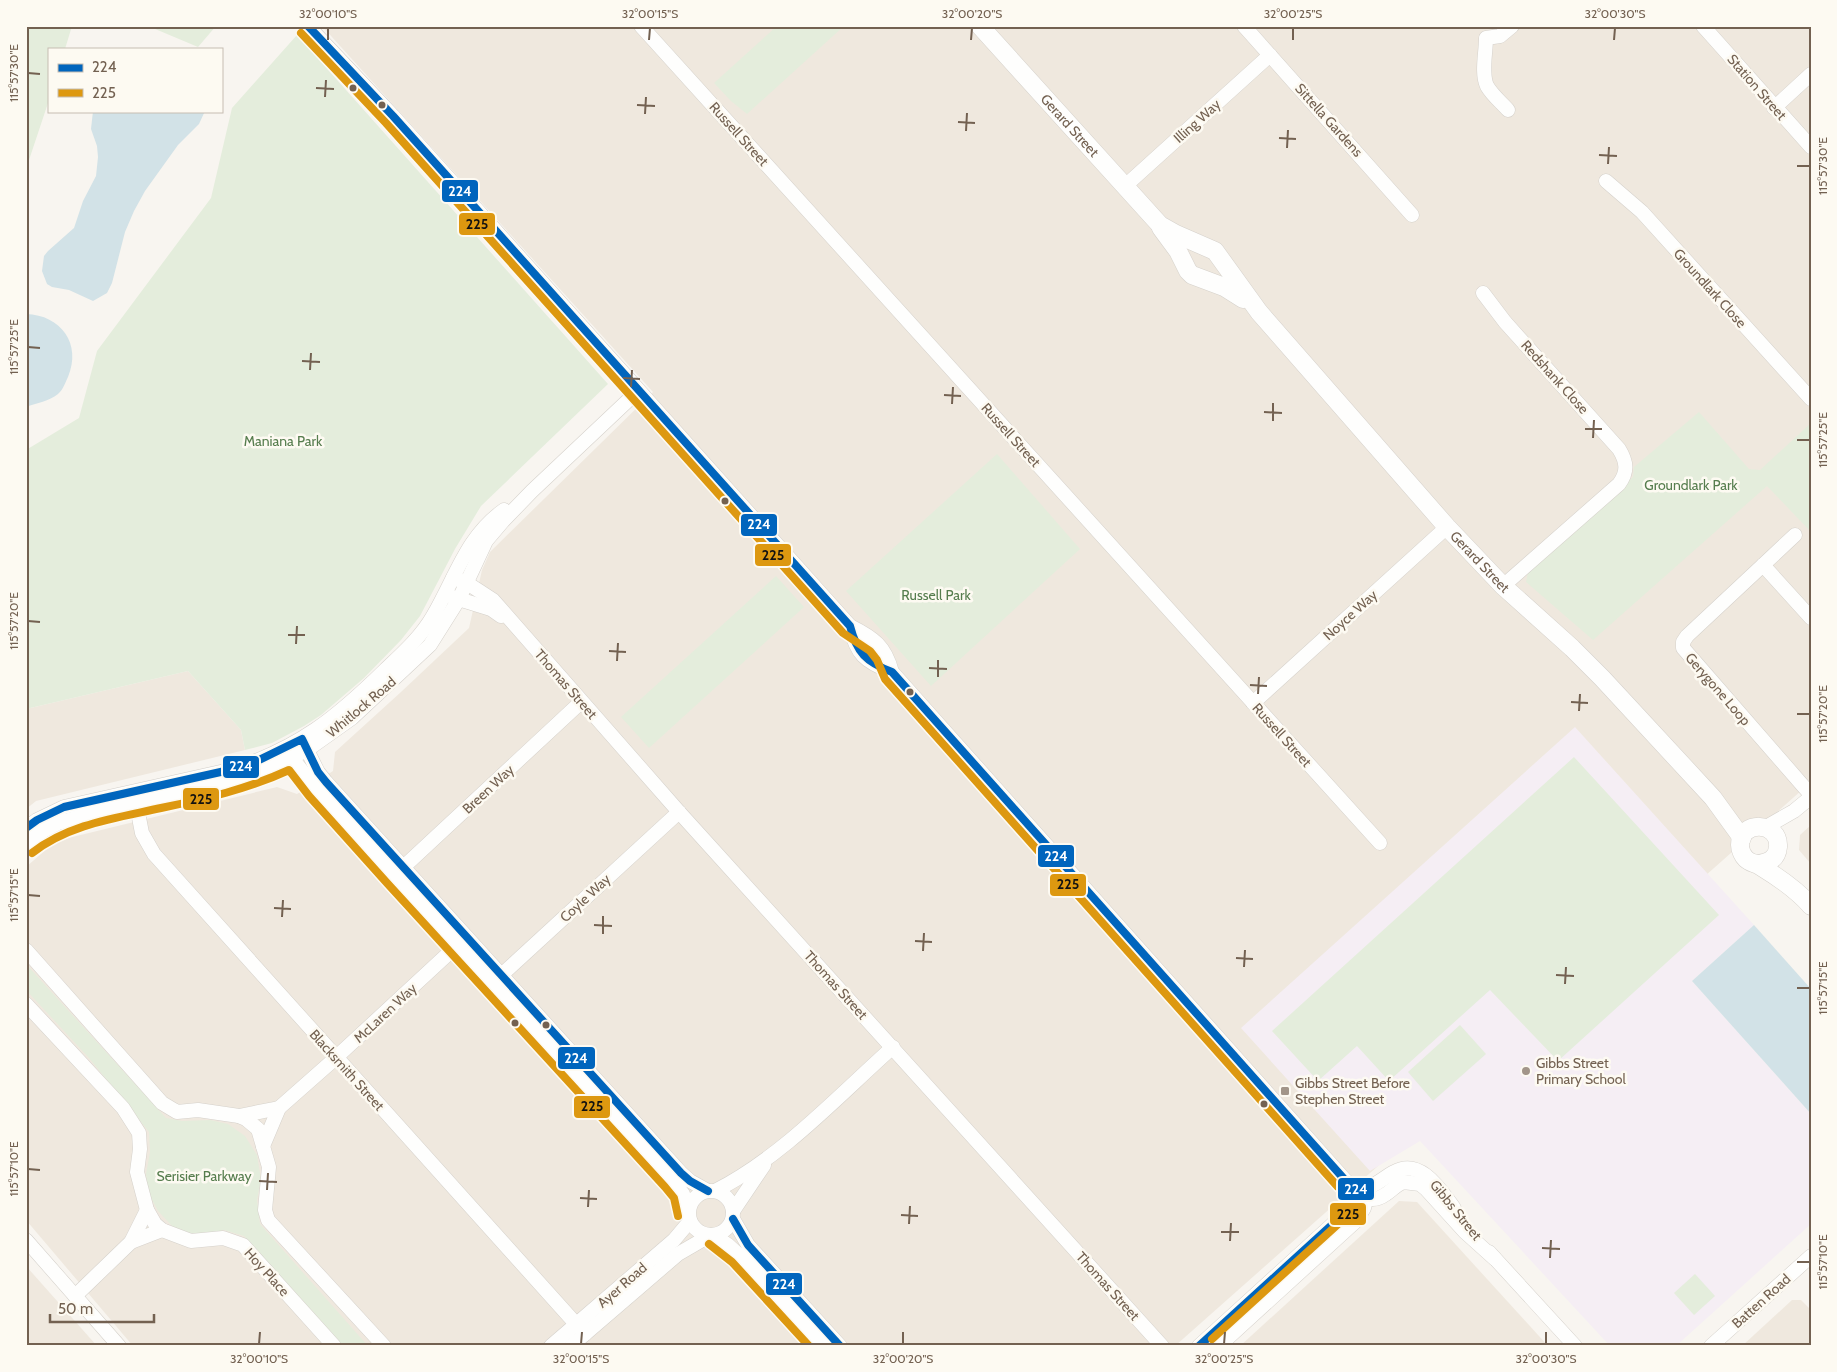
<svg xmlns="http://www.w3.org/2000/svg" width="1837" height="1372" font-family="Cabin,sans-serif">
	<style>
		.residential { fill: #efe8de }
		.education { fill: #f5eef4 }
		.green { fill: #e4eddc }
		.water { fill: #d2e2e7 }
		.lines { fill: none; stroke-linecap: round; stroke-linejoin: round }
		.minor-casing { stroke: #d5d1cb; stroke-width: 15 }
		.tertiary-casing { stroke: #d5d1cb; stroke-width: 19 }
		.minor { stroke: #fefefd; stroke-width: 14 }
		.tertiary { stroke: #fefefd; stroke-width: 18 }
		.bus-1-casing { stroke: #fdfaf2; stroke-width: 11 }
		.bus-2-casing { stroke: #fdfaf2; stroke-width: 11 }
		.bus-1 { stroke: #0065bd; stroke-width: 8 }
		.bus-2 { stroke: #dd9810; stroke-width: 8 }
		.ticks { fill: none; stroke: #736151; stroke-width: 2 }
		.bus-dot { fill: #736151; stroke: #fdfaf2; stroke-width: 2 }
		.poi-dot { fill: #a29589; stroke: #fdfaf2; stroke-width: 2 }
		.labels { text-anchor: middle; dominant-baseline: central; stroke-width: 5; stroke-linejoin: round; paint-order: stroke }
		.street-label { font-size: 14px; fill: #736151; stroke: #fdfaf2 }
		.park-label { font-size: 14px; fill: #567d4e; stroke: #fdfaf2 }
		.poi-label { font-size: 14px; fill: #736151; stroke: #fdfaf2; text-anchor: start }
		.line-badge { stroke: #fdfaf2; stroke-width: 2 }
		.badge-label { font-size: 14px; text-anchor: middle; font-weight: bold; fill: #fff }
		.pale-badge-label { font-size: 14px; text-anchor: middle; font-weight: bold; fill: #111 }
		.neatline { fill: none; stroke: #736151; stroke-width: 2 }
		.ticks-label { font-size: 12px; text-anchor: middle; fill: #736151 }
	</style>
	<rect width="100%" height="100%" fill="#f8f5f0"/>
	<g class="residential">
		<path d="M 322,26 L 1811,26 L 1811,782 L 1175,1346 L 133,1346 L 26,1220 L 26,867 L 56,841 L 277,787 L 297,794 L 333,771 L 335,752 L 401,692 L 469,628 L 482,570 L 490,552 L 653,392 Z"/>
		<path d="M 188,671 L 241,730 L 245,750 L 36,801 L 26,809 L 26,709 Z"/>
		<path d="M 1811,825 L 1811,864 L 1799,850 L 1800,835 Z"/>
		<path d="M 1399,1201 L 1417,1202 L 1548,1346 L 1240,1346 Z"/>
		<path d="M 26,1266 L 97,1346 L 26,1346 Z"/>
		<path d="M 1792,1300 L 1801,1300 L 1811,1310 L 1811,1346 L 1742,1346 Z"/>
	</g>
	<path class="education" d="M 1575,727 L 1754,925 L 1692,981 L 1811,1114 L 1811,1224 L 1676,1346 L 1610,1346 L 1420,1141 L 1370,1171 L 1241,1028 Z"/>
	<g class="green">
		<path d="M 26,26 L 72,26 L 65,49 L 49,49 L 49,100 L 26,169 Z"/>
		<path d="M 148,26 L 216,26 L 198,47 Z"/>
		<path d="M 777,26 L 844,26 L 747,114 L 731,101 L 714,83 Z"/>
		<path d="M 297,35 L 608,384 L 481,506 L 455,549 L 420,616 L 401,640 L 364,678 L 321,715 L 304,726 L 272,743 L 245,750 L 241,730 L 188,671 L 26,709 L 26,466 L 28,468 L 26,465 L 26,450 L 79,418 L 97,351 L 211,198 L 232,108 Z"/>
		<path d="M 1699,412 L 1749,469 L 1760,470 L 1811,423 L 1811,532 L 1767,486 L 1593,640 L 1526,582 L 1528,572 L 1633,477 L 1634,467 Z"/>
		<path d="M 997,454 L 1080,549 L 931,686 L 846,591 Z"/>
		<path d="M 776,576 L 804,607 L 649,748 L 621,717 Z"/>
		<path d="M 1574,757 L 1719,915 L 1558,1061 L 1490,990 L 1389,1081 L 1357,1046 L 1318,1081 L 1272,1031 Z"/>
		<path d="M 26,964 L 166,1118 L 182,1121 L 210,1120 L 228,1124 L 245,1136 L 257,1155 L 261,1179 L 257,1200 L 260,1224 L 368,1346 L 343,1346 L 244,1236 L 224,1230 L 204,1235 L 190,1233 L 173,1227 L 158,1211 L 148,1192 L 146,1174 L 150,1152 L 149,1132 L 89,1058 L 26,990 Z"/>
		<path d="M 1460,1025 L 1486,1054 L 1433,1101 L 1408,1072 Z"/>
		<path d="M 1695,1274 L 1715,1296 L 1694,1315 L 1674,1293 Z"/>
	</g>
	<g class="water">
		<path d="M 93,111 L 205,111 L 199,124 L 178,145 L 145,191 L 134,211 L 125,232 L 112,283 L 107,293 L 93,301 L 69,290 L 52,287 L 47,284 L 42,271 L 44,256 L 48,251 L 74,228 L 83,201 L 96,176 L 98,157 L 97,146 L 91,129 Z"/>
		<path d="M 26,314 C 61,315 82,344 68,377 C 65,383 63,390 58,394 C 49,401 37,403 26,407 Z"/>
		<path d="M 1754,925 L 1811,989 L 1811,1114 L 1692,981 Z"/>
	</g>
	<g class="lines">
		<defs>
			<g id="minor">
				<path d="M 308,26 L 393,116 L 850,626 C 874,638 885,646 892,672 L 1345,1180 C 1358,1192 1368,1207 1386,1194 C 1392,1190 1396,1185 1403,1182 L 1420,1184 L 1426,1189 L 1465,1232 L 1495,1259"/>
				<path d="M 641,26 L 1380,843"/>
				<path d="M 1244,26 L 1412,215"/>
				<path d="M 1703,26 L 1811,147"/>
				<path d="M 1774,108 L 1811,74"/>
				<path d="M 1508,110 C 1501,102 1492,95 1487,86 C 1481,73 1486,53 1486,38 L 1500,36 L 1512,26"/>
				<path d="M 1606,181 L 1642,212 L 1811,399"/>
				<path d="M 1124,187 L 1270,55"/>
				<path d="M 1483,293 L 1505,322 L 1619,449 C 1627,462 1628,472 1619,484 L 1503,586"/>
				<path d="M 1763,565 L 1795,535"/>
				<path d="M 453,578 L 467,583 L 493,600 L 679,812 L 1162,1346"/>
				<path d="M 452,597 L 491,609 L 501,616"/>
				<path d="M 1811,618 L 1763,565 L 1687,636 L 1683,642 L 1683,648 L 1811,795"/>
				<path d="M 850,626 C 856,654 865,662 892,672"/>
				<path d="M 1253,703 L 1447,527"/>
				<path d="M 303,742 L 318,772 L 326,782 L 681,1173 L 690,1181 L 708,1191"/>
				<path d="M 288,750 L 296,763 L 316,789 L 491,984 L 673,1181 L 683,1194 L 688,1213"/>
				<path d="M 134,792 L 142,833 L 154,854 L 585,1334"/>
				<path d="M 1766,827 L 1794,811 L 1811,797"/>
				<path d="M 26,828 L 37,820 L 64,807 L 234,769 C 300,747 336,718 385,670 C 402,654 421,637 433,616 C 456,577 466,537 504,510"/>
				<path d="M 26,845 L 43,831 L 58,823 L 90,814 L 238,780 L 266,770 L 307,750 L 352,718 L 430,645 L 459,599 L 486,541 L 503,521 L 532,491 L 638,391"/>
				<path d="M 396,874 L 581,702"/>
				<path d="M 26,950 L 162,1103 L 177,1112 L 198,1110 L 239,1116 L 246,1119 L 258,1129 L 269,1167 L 265,1210 L 268,1220 L 384,1346"/>
				<path d="M 496,980 L 679,812"/>
				<path d="M 26,1004 L 123,1108 L 139,1133 L 140,1149 L 137,1172 L 147,1210 L 155,1224 L 162,1230 L 191,1241 L 223,1238 L 243,1245 L 334,1346"/>
				<path d="M 239,1116 L 279,1108"/>
				<path d="M 263,1146 L 279,1108 L 330,1063 L 463,940"/>
				<path d="M 1356,1189 C 1361,1188 1366,1187 1371,1186 C 1379,1183 1386,1176 1394,1172 C 1421,1157 1441,1191 1454,1208"/>
				<circle cx="711" cy="1213" r="22"/>
				<path d="M 715,1191 C 782,1157 837,1097 893,1047"/>
				<path d="M 733,1211 L 764,1165"/>
				<path d="M 733,1219 L 748,1245 L 840,1346"/>
				<path d="M 714,1236 L 728,1245 L 739,1255 L 823,1346"/>
				<path d="M 26,1240 L 119,1346"/>
				<path d="M 131,1242 L 162,1230"/>
				<path d="M 1489,1252 L 1575,1346"/>
				<path d="M 75,1296 L 131,1242 L 147,1210"/>
				<path d="M 551,1346 L 674,1240 L 690,1221"/>
				<path d="M 571,1346 L 678,1254 L 709,1236"/>
				<path d="M 1199,1346 L 1345,1213 L 1350,1207 L 1356,1189"/>
				<path d="M 1219,1346 L 1356,1221 L 1364,1208 L 1369,1190"/>
				<path d="M 1711,1346 L 1811,1256"/>
			</g>
			<g id="tertiary">
				<path id="s1" d="M 980,26 L 1160,225 L 1176,234 L 1215,251 L 1259,312 L 1447,527 L 1503,586 L 1572,648 L 1602,678 L 1713,798 L 1742,838"/>
				<path d="M 1161,228 L 1178,251 L 1188,271 L 1192,275 L 1224,287 L 1243,299"/>
				<path d="M 1757,864 C 1768,863 1777,859 1778,847 C 1780,821 1740,820 1740,845 C 1740,850 1743,856 1746,859 C 1750,863 1755,863 1760,866 C 1778,877 1797,890 1811,906"/>
			</g>
		</defs>
		<use href="#minor" class="minor-casing"/>
		<use href="#tertiary" class="tertiary-casing"/>
		<use href="#minor" class="minor"/>
		<use href="#tertiary" class="tertiary"/>
		<defs>
			<g id="bus-1">
				<path d="M 308,26 L 393,116 L 850,626 C 857,653 866,662 892,672 L 1345,1180 L 1356,1189 L 1350,1207 L 1345,1213 L 1199,1346"/>
				<path d="M 26,828 L 37,820 L 64,807 L 234,769 L 255,762 L 302,739 L 318,772 L 326,782 L 681,1173 L 690,1181 L 708,1191"/>
				<path d="M 733,1219 L 748,1245 L 840,1346"/>
			</g>
			<g id="bus-2">
				<path d="M 301,33 L 386,123 L 843,633 L 870,651 L 877,660 L 885,679 L 1338,1187 L 1350,1197 L 1356,1199 L 1348,1215 L 1212,1339"/>
				<path d="M 32,853 C 69,824 116,818 161,808 C 205,799 248,789 289,770 L 309,796 L 387,883 L 665,1187 L 674,1198 L 678,1216"/>
				<path d="M 709,1244 L 732,1262 L 809,1346"/>
			</g>
		</defs>
		<use href="#bus-1" class="bus-1-casing"/>
		<use href="#bus-2" class="bus-2-casing"/>
		<use href="#bus-1" class="bus-1"/>
		<use href="#bus-2" class="bus-2"/>
	</g>
	<path class="ticks" d="M 328,40 L 328,28M 649,40 L 650,28M 971,40 L 972,28M 1293,40 L 1293,28M 1614,40 L 1615,28M 28,73 L 40,74M 316,88 L 334,89M 325,97 L 326,80M 637,105 L 655,106M 645,114 L 646,97M 958,122 L 975,123M 966,131 L 967,113M 1279,138 L 1296,139M 1287,148 L 1288,130M 1599,155 L 1617,156M 1608,164 L 1609,147M 1797,166 L 1810,166M 28,347 L 40,348M 302,361 L 320,362M 310,370 L 311,353M 623,378 L 640,379M 631,387 L 632,370M 944,395 L 961,396M 952,404 L 953,387M 1264,412 L 1282,413M 1273,421 L 1273,403M 1585,429 L 1602,429M 1593,438 L 1594,420M 1797,440 L 1810,440M 28,621 L 40,622M 288,635 L 305,635M 296,644 L 297,626M 609,651 L 626,652M 617,661 L 618,643M 929,668 L 947,669M 938,677 L 938,660M 1250,685 L 1267,686M 1258,694 L 1259,677M 1571,702 L 1588,703M 1579,711 L 1580,694M 1797,714 L 1810,714M 28,895 L 40,896M 274,908 L 291,909M 282,917 L 283,900M 594,925 L 612,926M 603,934 L 603,916M 915,941 L 932,942M 923,951 L 924,933M 1236,958 L 1253,959M 1244,967 L 1245,950M 1556,975 L 1574,976M 1565,984 L 1566,967M 1797,988 L 1810,988M 28,1169 L 40,1170M 259,1181 L 277,1182M 267,1190 L 268,1173M 580,1198 L 597,1199M 588,1207 L 589,1190M 901,1215 L 918,1216M 909,1224 L 910,1206M 1221,1232 L 1239,1232M 1230,1241 L 1231,1223M 1542,1248 L 1560,1249M 1550,1258 L 1551,1240M 1797,1262 L 1810,1262M 259,1344 L 260,1332M 581,1344 L 582,1332M 903,1344 L 903,1332M 1224,1344 L 1225,1332M 1546,1344 L 1546,1332"/>
	<g class="bus-dot">
		<circle cx="353" cy="88" r="4.5"/>
		<circle cx="382" cy="105" r="4.5"/>
		<circle cx="725" cy="501" r="4.5"/>
		<circle cx="910" cy="692" r="4.5"/>
		<circle cx="515" cy="1023" r="4.5"/>
		<circle cx="546" cy="1025" r="4.5"/>
		<circle cx="1264" cy="1104" r="4.5"/>
	</g>
	<g class="poi-dot">
		<circle cx="1526" cy="1071" r="5"/>
		<rect x="1280" y="1086" width="10" height="10" rx="2.5"/>
	</g>
	<g class="labels">
		<g class="street-label">
			<text transform="translate(1757 87) rotate(49)">Station Street</text>
			<text transform="translate(1329 120) rotate(48)">Sittella Gardens</text>
			<text transform="translate(1197 121) rotate(-42)">Illing Way</text>
			<text stroke="none"><textPath href="#s1" startOffset="134">Gerard Street</textPath></text>
			<text transform="translate(739 134) rotate(48)">Russell Street</text>
			<text transform="translate(1710 288) rotate(48)">Groundlark Close</text>
			<text transform="translate(1555 377) rotate(48)">Redshank Close</text>
			<text transform="translate(1011 435) rotate(48)">Russell Street</text>
			<text stroke="none"><textPath href="#s1" startOffset="738">Gerard Street</textPath></text>
			<text transform="translate(1350 615) rotate(-42)">Noyce Way</text>
			<text transform="translate(566 684) rotate(49)">Thomas Street</text>
			<text transform="translate(1718 689) rotate(49)">Gerygone Loop</text>
			<text transform="translate(361 707) rotate(-40)">Whitlock Road</text>
			<text transform="translate(1282 735) rotate(48)">Russell Street</text>
			<text transform="translate(488 789) rotate(-43)">Breen Way</text>
			<text transform="translate(585 898) rotate(-43)">Coyle Way</text>
			<text transform="translate(836 985) rotate(48)">Thomas Street</text>
			<text transform="translate(385 1013) rotate(-43)">McLaren Way</text>
			<text transform="translate(347 1070) rotate(48)">Blacksmith Street</text>
			<text transform="translate(1456 1210) rotate(51)">Gibbs Street</text>
			<text transform="translate(267 1272) rotate(48)">Hoy Place</text>
			<text transform="translate(622 1285) rotate(-41)">Ayer Road</text>
			<text transform="translate(1108 1286) rotate(48)">Thomas Street</text>
			<text transform="translate(1761 1301) rotate(-42)">Batten Road</text>
		</g>
		<g class="park-label">
			<text x="283" y="441">Maniana Park</text>
			<text x="1691" y="485">Groundlark Park</text>
			<text x="936" y="595">Russell Park</text>
			<text x="204" y="1176">Serisier Parkway</text>
		</g>
		<g class="poi-label">
			<text x="1536" y="1063">Gibbs Street<tspan x="1536" dy="16">Primary School</tspan></text>
			<text x="1295" y="1083">Gibbs Street Before<tspan x="1295" dy="16">Stephen Street</tspan></text>
		</g>
	</g>
	<g class="line-badge">
		<rect x="441" y="179" width="38" height="24" rx="5" fill="#0065bd"/>
		<rect x="458" y="212" width="38" height="24" rx="5" fill="#dd9810"/>
		<rect x="740" y="513" width="38" height="24" rx="5" fill="#0065bd"/>
		<rect x="754" y="543" width="38" height="24" rx="5" fill="#dd9810"/>
		<rect x="222" y="755" width="38" height="24" rx="5" fill="#0065bd"/>
		<rect x="182" y="787" width="38" height="24" rx="5" fill="#dd9810"/>
		<rect x="1037" y="844" width="38" height="24" rx="5" fill="#0065bd"/>
		<rect x="1049" y="873" width="38" height="24" rx="5" fill="#dd9810"/>
		<rect x="557" y="1046" width="39" height="24" rx="5" fill="#0065bd"/>
		<rect x="573" y="1095" width="38" height="24" rx="5" fill="#dd9810"/>
		<rect x="1337" y="1177" width="38" height="24" rx="5" fill="#0065bd"/>
		<rect x="1329" y="1202" width="38" height="24" rx="5" fill="#dd9810"/>
		<rect x="765" y="1272" width="38" height="24" rx="5" fill="#0065bd"/>
	</g>
	<g class="badge-label">
		<text x="460" y="196">224</text>
		<text x="759" y="529">224</text>
		<text x="241" y="771">224</text>
		<text x="1056" y="861">224</text>
		<text x="576" y="1063">224</text>
		<text x="1356" y="1194">224</text>
		<text x="784" y="1289">224</text>
	</g>
	<g class="pale-badge-label">
		<text x="477" y="229">225</text>
		<text x="773" y="560">225</text>
		<text x="201" y="804">225</text>
		<text x="1068" y="889">225</text>
		<text x="592" y="1111">225</text>
		<text x="1348" y="1219">225</text>
	</g>
	<rect width="1837" height="1372" fill="none" stroke="#fdfaf2" stroke-width="55"/>
	<rect x="48" y="48" width="175" height="65" fill="#fdfaf2" stroke="#c6bdb2"/>
	<rect x="58" y="64" width="25" height="8" fill="#0065bd" stroke="#c6bdb2"/>
	<text x="92" y="72" font-size="15" fill="#736151">224</text>
	<rect x="58" y="89" width="25" height="8" fill="#dd9810" stroke="#c6bdb2"/>
	<text x="92" y="98" font-size="15" fill="#736151">225</text>
	<path d="M50 1314v8h104v-8" fill="none" stroke="#736151" stroke-width="2.5"/>
	<text x="58" y="1314" font-size="15" fill="#736151" stroke="#fdfaf2" stroke-width="4" paint-order="stroke">50 m</text>
	<rect x="28" y="28" width="1782" height="1316" class="neatline"/>
	<g class="ticks-label">
		<text x="328" y="18">32°00'10"S</text>
		<text x="650" y="18">32°00'15"S</text>
		<text x="972" y="18">32°00'20"S</text>
		<text x="1293" y="18">32°00'25"S</text>
		<text x="1615" y="18">32°00'30"S</text>
		<text transform="translate(14 73) rotate(-90)" y="4">115°57'30"E</text>
		<text transform="translate(1823 166) rotate(-90)" y="4">115°57'30"E</text>
		<text transform="translate(14 347) rotate(-90)" y="4">115°57'25"E</text>
		<text transform="translate(1823 440) rotate(-90)" y="4">115°57'25"E</text>
		<text transform="translate(14 621) rotate(-90)" y="4">115°57'20"E</text>
		<text transform="translate(1823 714) rotate(-90)" y="4">115°57'20"E</text>
		<text transform="translate(14 895) rotate(-90)" y="4">115°57'15"E</text>
		<text transform="translate(1823 988) rotate(-90)" y="4">115°57'15"E</text>
		<text transform="translate(14 1169) rotate(-90)" y="4">115°57'10"E</text>
		<text transform="translate(1823 1262) rotate(-90)" y="4">115°57'10"E</text>
		<text x="259" y="1363">32°00'10"S</text>
		<text x="581" y="1363">32°00'15"S</text>
		<text x="903" y="1363">32°00'20"S</text>
		<text x="1224" y="1363">32°00'25"S</text>
		<text x="1546" y="1363">32°00'30"S</text>
	</g>
</svg>
